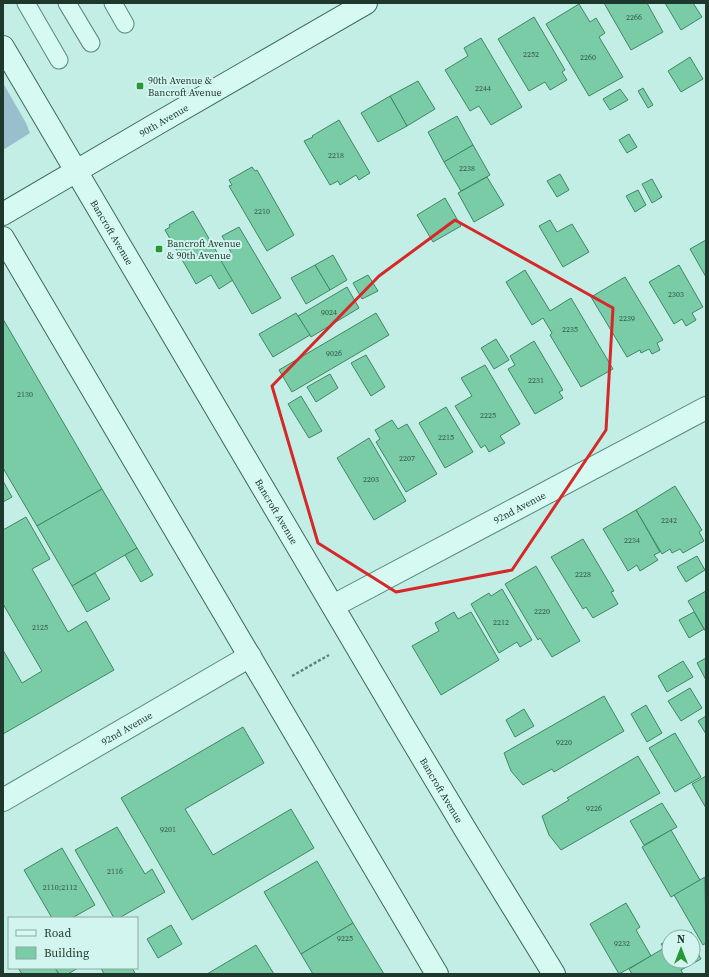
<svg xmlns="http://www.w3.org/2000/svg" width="709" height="977" font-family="'Source Serif 4',serif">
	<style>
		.green { fill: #97c0cc }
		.building { fill: #79cca5; stroke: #408764 }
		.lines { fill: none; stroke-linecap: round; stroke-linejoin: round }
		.lane-casing { stroke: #5a8878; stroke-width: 19 }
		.street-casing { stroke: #5a8878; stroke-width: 24 }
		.secondary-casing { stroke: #3d6a59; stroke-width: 24 }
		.path { stroke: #5a8878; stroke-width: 2.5; stroke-dasharray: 3 2; stroke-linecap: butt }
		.lane { stroke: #d6f9f2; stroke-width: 17 }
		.street { stroke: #d6f9f2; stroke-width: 22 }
		.secondary { stroke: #d6f9f2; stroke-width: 22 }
		.marked { fill: none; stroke: #d62828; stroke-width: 3; stroke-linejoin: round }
		.poi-dot { fill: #2a9735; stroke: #d3f5ef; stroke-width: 1.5 }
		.labels { text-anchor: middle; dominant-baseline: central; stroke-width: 4; stroke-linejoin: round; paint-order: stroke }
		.number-label { font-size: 8px; fill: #355d4b }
		.poi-label { font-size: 10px; fill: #1e382d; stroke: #d3f5ef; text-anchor: start }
		.street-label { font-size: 10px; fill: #1e382d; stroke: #d3f5ef }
	</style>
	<rect width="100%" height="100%" fill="#c3eee6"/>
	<path class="green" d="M 3,83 L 26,123 L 30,133 L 3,150 Z"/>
	<g class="building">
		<path d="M 604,3 L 647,3 L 663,32 L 631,50 Z"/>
		<path d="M 665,3 L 693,3 L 702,17 L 681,30 Z"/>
		<path d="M 579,4 L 590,22 L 596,18 L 605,33 L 599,37 L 623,77 L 589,96 L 546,24 Z"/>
		<path d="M 534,17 L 565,70 L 562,72 L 567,80 L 550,90 L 545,82 L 529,91 L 498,39 Z"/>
		<path d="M 481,38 L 522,107 L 491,125 L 479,106 L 470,111 L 445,70 L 468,56 L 464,48 Z"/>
		<path d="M 690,57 L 703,79 L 681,92 L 668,71 Z"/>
		<path d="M 418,81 L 435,109 L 407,126 L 390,96 Z"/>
		<path d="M 643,88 L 653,105 L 648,108 L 638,91 Z"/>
		<path d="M 620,89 L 628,100 L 610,110 L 603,99 Z"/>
		<path d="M 390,96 L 407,126 L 378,142 L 361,113 Z"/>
		<path d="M 457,116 L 473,145 L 444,162 L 428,132 Z"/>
		<path d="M 339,120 L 370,173 L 359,180 L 356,175 L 340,185 L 338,181 L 330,185 L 304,141 L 313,137 L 312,136 Z"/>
		<path d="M 629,134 L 637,147 L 627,153 L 619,140 Z"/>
		<path d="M 473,145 L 490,175 L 461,191 L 444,162 Z"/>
		<path d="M 252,167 L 255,171 L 257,170 L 294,235 L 267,251 L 229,186 L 232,185 L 229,180 Z"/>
		<path d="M 560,174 L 569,190 L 557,197 L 547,181 Z"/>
		<path d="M 487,177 L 504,205 L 474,222 L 458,193 Z"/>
		<path d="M 652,179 L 662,197 L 652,203 L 642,184 Z"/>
		<path d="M 638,190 L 646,205 L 635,212 L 626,196 Z"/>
		<path d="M 445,198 L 461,226 L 433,242 L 417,215 Z"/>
		<path d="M 193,211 L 233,280 L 219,289 L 211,275 L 196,284 L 165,230 L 170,227 L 169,225 Z"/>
		<path d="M 550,220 L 557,232 L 572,224 L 589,252 L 563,267 L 539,226 Z"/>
		<path d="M 239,227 L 281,298 L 252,314 L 220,259 L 231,252 L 222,236 Z"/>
		<path d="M 706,240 L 706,277 L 690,249 Z"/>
		<path d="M 333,255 L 347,280 L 330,290 L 315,265 Z"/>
		<path d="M 315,265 L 330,290 L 306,304 L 291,278 Z"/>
		<path d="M 679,265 L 703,307 L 692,313 L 696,320 L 686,326 L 682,319 L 674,324 L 649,282 Z"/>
		<path d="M 525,270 L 550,311 L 571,298 L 613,369 L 581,387 L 550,335 L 552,333 L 543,318 L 532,325 L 506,282 Z"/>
		<path d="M 368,275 L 378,291 L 362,299 L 353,283 Z"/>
		<path d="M 625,277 L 663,340 L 657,343 L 660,350 L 652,354 L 649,349 L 641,353 L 640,350 L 627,357 L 591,297 Z"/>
		<path d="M 347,287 L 359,308 L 311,337 L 298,316 Z"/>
		<path d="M 296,313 L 310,335 L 273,357 L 259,334 Z"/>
		<path d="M 376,313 L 389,335 L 292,392 L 279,370 Z"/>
		<path d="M 3,319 L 102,489 L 37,526 L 3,468 Z"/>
		<path d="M 496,339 L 509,360 L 494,369 L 481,348 Z"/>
		<path d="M 534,341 L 563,390 L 559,392 L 563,398 L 535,414 L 508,369 L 515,365 L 510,356 Z"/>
		<path d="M 366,355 L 385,387 L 371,396 L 351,363 Z"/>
		<path d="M 485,365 L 520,424 L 500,436 L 505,443 L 489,452 L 485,445 L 481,448 L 455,406 L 472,396 L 461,378 Z"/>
		<path d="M 330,374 L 338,388 L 316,402 L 307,387 Z"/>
		<path d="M 301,396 L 322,431 L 309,438 L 288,404 Z"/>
		<path d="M 446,407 L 473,452 L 445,468 L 419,423 Z"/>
		<path d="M 392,420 L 398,429 L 407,424 L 437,474 L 406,492 L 376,442 L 380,439 L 375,430 Z"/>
		<path d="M 369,438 L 406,501 L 374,520 L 337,458 Z"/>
		<path d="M 3,481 L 12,497 L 3,502 Z"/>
		<path d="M 675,486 L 702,530 L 699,532 L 704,541 L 683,553 L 680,549 L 672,553 L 670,549 L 662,554 L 636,510 Z"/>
		<path d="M 102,489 L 137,548 L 72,586 L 37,526 Z"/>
		<path d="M 636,510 L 660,552 L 654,555 L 658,560 L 640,571 L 637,565 L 628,571 L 603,529 Z"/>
		<path d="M 26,517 L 50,559 L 32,569 L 68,632 L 86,621 L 114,670 L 3,734 L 3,650 L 22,683 L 42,671 L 3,604 L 3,530 Z"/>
		<path d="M 583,539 L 614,591 L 611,592 L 618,604 L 593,618 L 586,607 L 583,609 L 551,557 Z"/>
		<path d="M 137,548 L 153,575 L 141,582 L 125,555 Z"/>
		<path d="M 697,556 L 705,570 L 686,582 L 677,567 Z"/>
		<path d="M 536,566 L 580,641 L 552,657 L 540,638 L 538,640 L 505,584 Z"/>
		<path d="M 95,573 L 110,599 L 87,612 L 72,586 Z"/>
		<path d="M 502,589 L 532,640 L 520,647 L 517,642 L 499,653 L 471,604 L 489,593 L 491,596 Z"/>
		<path d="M 706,591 L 706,632 L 688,601 Z"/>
		<path d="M 454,612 L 458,619 L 471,612 L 499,660 L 441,695 L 412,646 L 439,631 L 435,623 Z"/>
		<path d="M 694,612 L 704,629 L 689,638 L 679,620 Z"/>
		<path d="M 706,658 L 706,680 L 697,663 Z"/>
		<path d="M 683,661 L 693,677 L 667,692 L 658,676 Z"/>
		<path d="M 690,688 L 702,708 L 681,721 L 668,701 Z"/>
		<path d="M 604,696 L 624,731 L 554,772 L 552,769 L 523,785 L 511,771 L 504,753 Z"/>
		<path d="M 646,705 L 662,733 L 647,742 L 631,714 Z"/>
		<path d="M 524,709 L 534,726 L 515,737 L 506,720 Z"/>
		<path d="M 706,716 L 706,734 L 698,721 Z"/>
		<path d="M 243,727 L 264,763 L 185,809 L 213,855 L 291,809 L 314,848 L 192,920 L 121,798 Z"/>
		<path d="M 675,733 L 701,777 L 675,792 L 649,748 Z"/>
		<path d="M 638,756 L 660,793 L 561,850 L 549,835 L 542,816 L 569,800 L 567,798 Z"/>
		<path d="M 706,776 L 706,808 L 692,784 Z"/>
		<path d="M 662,803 L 677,827 L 644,845 L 630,821 Z"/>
		<path d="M 117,827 L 145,874 L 152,869 L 165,892 L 119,918 L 114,918 L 75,850 Z"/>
		<path d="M 671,830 L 700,880 L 671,897 L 642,847 Z"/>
		<path d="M 62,848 L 95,905 L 72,918 L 52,918 L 24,870 Z"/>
		<path d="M 317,861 L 353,923 L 301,954 L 264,892 Z"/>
		<path d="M 705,877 L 706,943 L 703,945 L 674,895 Z"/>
		<path d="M 626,903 L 640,927 L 636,930 L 651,956 L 619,974 L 590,924 Z"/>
		<path d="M 353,923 L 384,974 L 313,974 L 301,954 Z"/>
		<path d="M 171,925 L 182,944 L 158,958 L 147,939 Z"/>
		<path d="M 691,932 L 699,946 L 695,948 L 701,959 L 681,970 L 683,974 L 632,974 L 629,969 L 664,948 L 661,944 L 669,940 L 669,961 L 693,961 L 693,937 L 684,937 Z"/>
		<path d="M 256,945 L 274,974 L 207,974 Z"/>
		<path d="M 18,968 L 55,968 L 59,974 L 22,974 Z"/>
		<path d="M 55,968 L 78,968 L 68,974 L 59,974 Z"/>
		<path d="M 101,968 L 132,968 L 135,973 L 133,974 L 104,974 Z"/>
	</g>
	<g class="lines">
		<defs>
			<g id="lane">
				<path d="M 26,3 L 59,60"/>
				<path d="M 67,3 L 91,43"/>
				<path d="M 113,3 L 125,24"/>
			</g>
			<g id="street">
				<path id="s1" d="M 333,606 L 706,408"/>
				<path id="s2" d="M 3,800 L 250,656"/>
			</g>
			<g id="secondary">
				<path id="s3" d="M 3,47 L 401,722 L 465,829 L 554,974"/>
				<path id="s4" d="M 3,214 L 160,122 L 366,3"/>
				<path d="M 3,238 L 437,974"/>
			</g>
		</defs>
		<use href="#lane" class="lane-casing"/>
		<use href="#street" class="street-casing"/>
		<use href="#secondary" class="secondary-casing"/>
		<path class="path" d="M 292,676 L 329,655"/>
		<use href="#lane" class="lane"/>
		<use href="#street" class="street"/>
		<use href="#secondary" class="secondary"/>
	</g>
	<path class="marked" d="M 455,220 L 613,308 L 606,430 L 512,570 L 396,592 L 318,543 L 272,386 L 379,276 Z"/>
	<g class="poi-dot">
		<rect x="136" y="82" width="8" height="8" rx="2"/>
		<rect x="155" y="245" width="8" height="8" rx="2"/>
	</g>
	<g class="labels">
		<g class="number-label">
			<text x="634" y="17">2266</text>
			<text x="531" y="54">2252</text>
			<text x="588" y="57">2260</text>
			<text x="483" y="88">2244</text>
			<text x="336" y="155">2218</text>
			<text x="467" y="168">2238</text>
			<text x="262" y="211">2210</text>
			<text x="676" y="294">2303</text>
			<text x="329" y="312">9024</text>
			<text x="627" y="318">2239</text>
			<text x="570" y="329">2235</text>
			<text x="334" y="353">9026</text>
			<text x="536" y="380">2231</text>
			<text x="25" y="394">2130</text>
			<text x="488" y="415">2225</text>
			<text x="446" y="437">2215</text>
			<text x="407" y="458">2207</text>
			<text x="371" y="479">2203</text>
			<text x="669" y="520">2242</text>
			<text x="632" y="540">2234</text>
			<text x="583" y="574">2228</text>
			<text x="542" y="611">2220</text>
			<text x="501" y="622">2212</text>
			<text x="40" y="627">2125</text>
			<text x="564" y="742">9220</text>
			<text x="594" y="808">9226</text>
			<text x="168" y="829">9201</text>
			<text x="115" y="871">2116</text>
			<text x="60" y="887">2110;2112</text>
			<text x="345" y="938">9225</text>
			<text x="622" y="943">9232</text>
		</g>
		<g class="poi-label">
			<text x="148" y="80">90th Avenue &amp;<tspan x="148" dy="12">Bancroft Avenue</tspan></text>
			<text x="167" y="243">Bancroft Avenue<tspan x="167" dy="12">&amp; 90th Avenue</tspan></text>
		</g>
		<g class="street-label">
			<text stroke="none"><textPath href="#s4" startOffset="186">90th Avenue</textPath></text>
			<text stroke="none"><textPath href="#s3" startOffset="215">Bancroft Avenue</textPath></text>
			<text stroke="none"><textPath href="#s1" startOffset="211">92nd Avenue</textPath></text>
			<text stroke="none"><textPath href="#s3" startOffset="539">Bancroft Avenue</textPath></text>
			<text stroke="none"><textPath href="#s2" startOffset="143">92nd Avenue</textPath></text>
			<text stroke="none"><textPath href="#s3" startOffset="863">Bancroft Avenue</textPath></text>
		</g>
	</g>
	<rect width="709" height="977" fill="none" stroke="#1e382d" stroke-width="8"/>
	<rect x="8" y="917" width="130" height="52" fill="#d3f5ef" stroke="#8ba9a1"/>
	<rect x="16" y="930" width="20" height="6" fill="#d6f9f2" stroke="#8ba9a1"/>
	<text x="44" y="937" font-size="12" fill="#1e382d">Road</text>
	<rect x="16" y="947" width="20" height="12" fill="#79cca5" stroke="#8ba9a1"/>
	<text x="44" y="957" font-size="12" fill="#1e382d">Building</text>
	<g transform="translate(681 949)"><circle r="19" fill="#d3f5ef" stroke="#8ba9a1"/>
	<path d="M0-3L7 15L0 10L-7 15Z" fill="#2a9735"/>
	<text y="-6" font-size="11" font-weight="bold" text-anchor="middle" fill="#1e382d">N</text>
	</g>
</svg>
